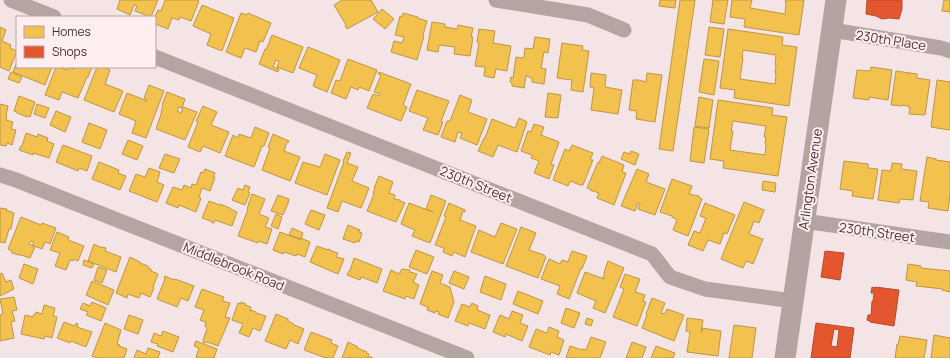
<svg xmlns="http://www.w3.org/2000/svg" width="950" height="358" font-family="Manrope,sans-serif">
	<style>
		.homes { fill: #f2c14e; stroke: #bd9646; fill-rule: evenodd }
		.shops { fill: #e4572e; stroke: #b34c30; fill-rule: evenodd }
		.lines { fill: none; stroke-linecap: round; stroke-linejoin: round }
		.minor { stroke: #b4a4a2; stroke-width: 15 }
		.secondary { stroke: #b4a3a1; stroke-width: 21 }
		.labels { text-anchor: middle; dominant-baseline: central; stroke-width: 4; stroke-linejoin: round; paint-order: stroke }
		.street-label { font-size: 13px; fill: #403234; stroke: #feeef0 }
	</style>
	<rect width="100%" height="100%" fill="#f4e4e6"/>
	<g class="homes">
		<path d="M 120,0 L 158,0 L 151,17 L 135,11 L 137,6 L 134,5 L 130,15 L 117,9 Z"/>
		<path d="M 165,0 L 196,0 L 199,1 L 191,21 L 180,17 L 179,20 L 172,18 L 168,29 L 155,24 L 155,17 L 158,10 L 161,11 Z"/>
		<path d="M 342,0 L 371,0 L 378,12 L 347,29 L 345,26 L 346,25 L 334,5 Z"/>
		<path d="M 660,0 L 676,0 L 675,8 L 659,6 Z"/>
		<path d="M 680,0 L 695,0 L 673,151 L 659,149 Z"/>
		<path d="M 713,0 L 728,0 L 724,24 L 710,22 Z"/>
		<path d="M 732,0 L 752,0 L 750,8 L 785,14 L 786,3 L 785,2 L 786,0 L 804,0 L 799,35 L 744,27 L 745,19 L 730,17 Z"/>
		<path d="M 944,0 L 950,0 L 950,12 L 942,11 Z"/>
		<path d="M 202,5 L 234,18 L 222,51 L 207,45 L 211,34 L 193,26 Z"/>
		<path d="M 382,9 L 394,19 L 385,29 L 373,19 Z"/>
		<path d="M 241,13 L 247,15 L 248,13 L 271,23 L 263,42 L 260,41 L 256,52 L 245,48 L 241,58 L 226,52 Z"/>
		<path d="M 403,13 L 418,17 L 417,18 L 427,21 L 423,35 L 424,36 L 417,60 L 391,52 L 394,41 L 402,43 L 404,37 L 395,35 L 400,16 L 402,17 Z"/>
		<path d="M 432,22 L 445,24 L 445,27 L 457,29 L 458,25 L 473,28 L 471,37 L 473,37 L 470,56 L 454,54 L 455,47 L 439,45 L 438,52 L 427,50 Z"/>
		<path d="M 0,27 L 6,30 L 2,41 L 11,45 L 10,48 L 17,51 L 9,71 L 0,67 Z"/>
		<path d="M 709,27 L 724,29 L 720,57 L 705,55 Z"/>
		<path d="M 479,29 L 495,31 L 493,43 L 511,46 L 507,71 L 496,69 L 494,78 L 484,76 L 485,67 L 475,66 L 479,43 L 477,42 Z"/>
		<path d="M 728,29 L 783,37 L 782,45 L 797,47 L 789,106 L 734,98 L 735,90 L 720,88 ZM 743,50 L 776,55 L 775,65 L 776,65 L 775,73 L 776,74 L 775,84 L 740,79 L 743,58 L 742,58 Z"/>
		<path d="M 272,35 L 303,47 L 293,73 L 277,67 L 279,61 L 276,60 L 273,67 L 279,69 L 278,72 L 259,64 L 265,49 L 266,50 Z"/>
		<path d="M 535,37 L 550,39 L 548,53 L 544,52 L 541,68 L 546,69 L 544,84 L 532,82 L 532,78 L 526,76 L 524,88 L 512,86 L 512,83 L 510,82 L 511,77 L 513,78 L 516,57 L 522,58 L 524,57 L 525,48 L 533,49 Z"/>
		<path d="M 562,43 L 583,46 L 582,50 L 589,51 L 583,92 L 571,90 L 572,80 L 557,78 Z"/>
		<path d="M 308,47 L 340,60 L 327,92 L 313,86 L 317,75 L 299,68 Z"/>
		<path d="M 348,59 L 377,70 L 369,91 L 359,87 L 358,90 L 351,87 L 346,99 L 331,93 L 336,80 L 340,81 Z"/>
		<path d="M 704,59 L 719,61 L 714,95 L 699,92 Z"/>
		<path d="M 17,62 L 17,67 L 52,67 L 45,85 L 13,72 Z"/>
		<path d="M 56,67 L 58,67 L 67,70 L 68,67 L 74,69 L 75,67 L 92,67 L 88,77 L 87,77 L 78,98 L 62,92 L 59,100 L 45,95 Z"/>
		<path d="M 97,67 L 103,67 L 110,70 L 105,84 L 123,91 L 114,112 L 84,100 Z"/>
		<path d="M 871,67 L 892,70 L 888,100 L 869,97 L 869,100 L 853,98 L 857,70 L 870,71 Z"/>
		<path d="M 896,71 L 917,74 L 917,78 L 930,80 L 925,115 L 909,114 L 910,107 L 908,107 L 908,106 L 902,105 L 902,106 L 891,105 Z"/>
		<path d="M 11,72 L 22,77 L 19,83 L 8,79 Z"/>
		<path d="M 379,72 L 411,84 L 403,105 L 407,107 L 401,121 L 367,108 L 373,94 L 379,96 L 380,94 L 374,92 L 381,75 L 378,74 Z"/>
		<path d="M 591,73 L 606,75 L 605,87 L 622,90 L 618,114 L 591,110 L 594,88 L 590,87 Z"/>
		<path d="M 647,73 L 662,75 L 655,122 L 636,119 L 637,111 L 629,110 L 633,80 L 639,80 L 646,82 Z"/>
		<path d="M 937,80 L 950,82 L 950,129 L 949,130 L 931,127 Z"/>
		<path d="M 149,85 L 164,91 L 146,138 L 132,133 L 136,121 L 119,114 L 127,93 L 145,100 L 145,101 L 147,101 L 147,100 L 144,98 Z"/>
		<path d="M 417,90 L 449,101 L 441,121 L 443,122 L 438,135 L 423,130 L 428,118 L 409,111 Z"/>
		<path d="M 167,92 L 185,99 L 182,108 L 179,107 L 177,111 L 181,113 L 183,107 L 197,112 L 185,140 L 156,129 L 162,111 L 161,111 L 163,106 L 162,105 Z"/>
		<path d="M 548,93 L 561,95 L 558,118 L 545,117 Z"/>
		<path d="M 460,95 L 472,100 L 468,112 L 487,119 L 477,145 L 460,138 L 462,133 L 458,132 L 455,142 L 441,137 L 447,121 L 450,121 Z"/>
		<path d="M 19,96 L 35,102 L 30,117 L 28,116 L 27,117 L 17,113 L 17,112 L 14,111 Z"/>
		<path d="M 699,97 L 713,100 L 709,128 L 695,126 Z"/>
		<path d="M 718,100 L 773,108 L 772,115 L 787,117 L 778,176 L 723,168 L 724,161 L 710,159 ZM 733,121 L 766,126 L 764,137 L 766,137 L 765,144 L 766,145 L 765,155 L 730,150 L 733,131 L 731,131 Z"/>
		<path d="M 0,104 L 8,106 L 6,115 L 7,116 L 6,120 L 13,122 L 11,129 L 16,130 L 12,145 L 7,143 L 6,146 L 0,145 Z"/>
		<path d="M 37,104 L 49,108 L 45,118 L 34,114 Z"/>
		<path d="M 203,106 L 217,112 L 211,125 L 229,132 L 220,153 L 203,146 L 200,152 L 188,147 L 198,122 L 196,121 Z"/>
		<path d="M 56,111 L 71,117 L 65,132 L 50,125 Z"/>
		<path d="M 519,118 L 527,122 L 517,152 L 498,145 L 493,157 L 478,151 L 484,138 L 485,138 L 492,119 L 515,128 Z"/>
		<path d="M 89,123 L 107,130 L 100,149 L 82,142 Z"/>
		<path d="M 534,124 L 544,127 L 541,135 L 559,142 L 551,164 L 554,165 L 549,179 L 534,173 L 539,161 L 531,158 L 532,155 L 521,151 L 528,131 L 531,132 Z"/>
		<path d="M 255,127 L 269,133 L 264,146 L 262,146 L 254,167 L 225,156 L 233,135 L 238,138 L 239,134 L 251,138 Z"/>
		<path d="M 694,127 L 709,129 L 704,163 L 690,161 Z"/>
		<path d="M 26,133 L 37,137 L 38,134 L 48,138 L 47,141 L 54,144 L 49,158 L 33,153 L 33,155 L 19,150 L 21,146 L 22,146 Z"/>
		<path d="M 273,134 L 289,141 L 289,142 L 287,142 L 284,151 L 300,157 L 290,181 L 262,170 L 270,148 L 268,147 Z"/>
		<path d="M 128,140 L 143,146 L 137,160 L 122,154 Z"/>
		<path d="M 63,145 L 92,156 L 87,171 L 79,168 L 78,171 L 56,162 Z"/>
		<path d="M 572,145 L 593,153 L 590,160 L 593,160 L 583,185 L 580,185 L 570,181 L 568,186 L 553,180 L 565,149 L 569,151 Z"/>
		<path d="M 631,151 L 639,154 L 635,165 L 621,159 L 624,152 L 630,154 Z"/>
		<path d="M 347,152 L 351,153 L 347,163 L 358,167 L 352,181 L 369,188 L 361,208 L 342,201 L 338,212 L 327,208 L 344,162 L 343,161 Z"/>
		<path d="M 165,154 L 180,159 L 174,173 L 159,168 Z"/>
		<path d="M 325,154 L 340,160 L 327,195 L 295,183 L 303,162 L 320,167 Z"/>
		<path d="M 602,156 L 624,165 L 622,172 L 626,173 L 614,205 L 597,198 L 599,193 L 590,190 L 591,189 L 587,188 L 598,162 L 599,163 Z"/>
		<path d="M 927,157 L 936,159 L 936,160 L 950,162 L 950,195 L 948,211 L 928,208 L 929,202 L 920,201 Z"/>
		<path d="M 844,161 L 868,164 L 868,168 L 878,169 L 873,199 L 852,196 L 853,191 L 840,189 Z"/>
		<path d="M 99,162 L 119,170 L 118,173 L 126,176 L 120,190 L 92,179 Z"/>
		<path d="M 892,163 L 902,164 L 901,169 L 917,171 L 913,200 L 900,199 L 899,203 L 878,200 L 882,170 L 891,171 Z"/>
		<path d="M 149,168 L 160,172 L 157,182 L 164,185 L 157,202 L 129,191 L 136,174 L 145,177 Z"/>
		<path d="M 205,169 L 215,173 L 213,177 L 215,177 L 210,191 L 202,188 L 199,197 L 201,198 L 196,212 L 179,205 L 178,208 L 166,203 L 173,187 L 182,190 L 184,185 L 191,188 L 192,184 L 196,185 L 201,172 L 203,173 Z"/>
		<path d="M 637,169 L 649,174 L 646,182 L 665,189 L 655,215 L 638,209 L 640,204 L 638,203 L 635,211 L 621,206 Z"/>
		<path d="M 379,176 L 393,182 L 389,193 L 395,195 L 394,199 L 400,200 L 400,201 L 405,203 L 396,222 L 367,211 L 374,194 L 373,193 L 375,188 L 374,188 Z"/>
		<path d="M 672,179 L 692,186 L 689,194 L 699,196 L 700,198 L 702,199 L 688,236 L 673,230 L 677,220 L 672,217 L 672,216 L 660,212 Z"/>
		<path d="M 763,181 L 776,183 L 775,192 L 762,190 Z"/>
		<path d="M 245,185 L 250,187 L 248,192 L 250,193 L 245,205 L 232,200 L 238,188 L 243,190 Z"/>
		<path d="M 252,194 L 265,199 L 259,214 L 269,218 L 265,227 L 272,229 L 267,244 L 259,241 L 258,243 L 238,236 L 248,209 L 247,209 Z"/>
		<path d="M 278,195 L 289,199 L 288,201 L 289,201 L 283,215 L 271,211 Z"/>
		<path d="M 431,195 L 446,201 L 430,243 L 412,236 L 415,230 L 401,224 L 409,203 L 433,212 L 426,209 Z"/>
		<path d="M 209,201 L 220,205 L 220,204 L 230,208 L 230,209 L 237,212 L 232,226 L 215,220 L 214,223 L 211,222 L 211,221 L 202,218 Z"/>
		<path d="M 744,202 L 764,210 L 759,223 L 754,221 L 749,234 L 763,239 L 753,264 L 746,261 L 743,268 L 721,259 Z"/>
		<path d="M 449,203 L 465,210 L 465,212 L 463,211 L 460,220 L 476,226 L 465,257 L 454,252 L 452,256 L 443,252 L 444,248 L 435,245 L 446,217 L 444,216 Z"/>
		<path d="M 705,203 L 735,215 L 727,234 L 724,233 L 720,244 L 708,240 L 703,251 L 688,245 L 694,231 L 700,233 L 706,218 L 700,216 Z"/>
		<path d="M 0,208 L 7,209 L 6,210 L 12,212 L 12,213 L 14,213 L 11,229 L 9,229 L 5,243 L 0,242 Z"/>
		<path d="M 311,210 L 325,215 L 319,230 L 305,224 Z"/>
		<path d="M 276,214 L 282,217 L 278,229 L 271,226 Z"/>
		<path d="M 21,217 L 41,225 L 42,223 L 56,228 L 50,244 L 45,242 L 42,249 L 32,245 L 34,242 L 31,241 L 29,244 L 35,247 L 30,258 L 21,255 L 19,255 L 12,253 L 12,251 L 8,249 Z"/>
		<path d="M 501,223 L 517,229 L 503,264 L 471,252 L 479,230 L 495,237 Z"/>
		<path d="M 348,225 L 360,230 L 359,232 L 362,233 L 359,242 L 356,241 L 355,243 L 343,239 Z"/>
		<path d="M 521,227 L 536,233 L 529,250 L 544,255 L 546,257 L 538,278 L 506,266 Z"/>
		<path d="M 292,228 L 303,233 L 301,239 L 289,235 Z"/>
		<path d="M 57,232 L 69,237 L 68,240 L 84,246 L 78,261 L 74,259 L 73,261 L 70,260 L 66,270 L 55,266 L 60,253 L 50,250 Z"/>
		<path d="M 280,232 L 301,240 L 301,238 L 310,242 L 305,257 L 297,254 L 296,256 L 284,252 L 283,254 L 273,250 Z"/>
		<path d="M 94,244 L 102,248 L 103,247 L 106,248 L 105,251 L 121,257 L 116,272 L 88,261 Z"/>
		<path d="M 317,246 L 328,250 L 328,249 L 331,250 L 331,251 L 338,253 L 336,257 L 344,259 L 338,274 L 310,262 Z"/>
		<path d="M 416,250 L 434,257 L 427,274 L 409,267 Z"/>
		<path d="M 572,251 L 587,256 L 582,269 L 581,268 L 569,299 L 557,294 L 560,286 L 541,279 L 549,259 L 560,264 L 562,260 L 568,262 Z"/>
		<path d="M 130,257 L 140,262 L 140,263 L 148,266 L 148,268 L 151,269 L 151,271 L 158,274 L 153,287 L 154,288 L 150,297 L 141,293 L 139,298 L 128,294 L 127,298 L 116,293 Z"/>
		<path d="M 354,258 L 382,269 L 377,283 L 361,277 L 360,280 L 347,275 L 349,271 L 350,271 Z"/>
		<path d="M 84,260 L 94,264 L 92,268 L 83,265 Z"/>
		<path d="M 608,261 L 624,268 L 605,313 L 593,308 L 596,301 L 577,293 L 585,272 L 604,279 L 604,278 L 603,278 L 605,273 L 604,273 Z"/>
		<path d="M 24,264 L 38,269 L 33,284 L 19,278 Z"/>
		<path d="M 908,264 L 921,266 L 921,268 L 950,271 L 950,292 L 942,290 L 943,289 L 916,286 L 917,282 L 906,280 Z"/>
		<path d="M 98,267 L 107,270 L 102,283 L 94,280 Z"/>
		<path d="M 402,269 L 410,270 L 410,272 L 417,274 L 413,282 L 419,285 L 414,299 L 406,296 L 405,299 L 383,291 L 391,270 L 399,274 Z"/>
		<path d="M 432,271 L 443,275 L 440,283 L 450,287 L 454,302 L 448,318 L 438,314 L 439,312 L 436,311 L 435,313 L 427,310 L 428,307 L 420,304 Z"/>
		<path d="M 454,271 L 469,277 L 464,289 L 449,283 Z"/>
		<path d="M 2,273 L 6,282 L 11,280 L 14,289 L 0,296 L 0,274 Z"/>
		<path d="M 625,274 L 640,279 L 635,292 L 645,295 L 643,301 L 646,302 L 637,326 L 613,317 L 624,289 L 620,287 Z"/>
		<path d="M 165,276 L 174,280 L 175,279 L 194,286 L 188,301 L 181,298 L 177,307 L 157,299 L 165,279 L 164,278 Z"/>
		<path d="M 485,276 L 506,284 L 501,300 L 480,292 Z"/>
		<path d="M 92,281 L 114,290 L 108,305 L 86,295 Z"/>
		<path d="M 202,289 L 224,297 L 222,301 L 230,303 L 225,317 L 230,318 L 218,346 L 207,342 L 206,343 L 203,342 L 204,340 L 203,340 L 207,329 L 205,326 L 206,322 L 200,320 L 204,310 L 195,307 Z"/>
		<path d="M 518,291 L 543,301 L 538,314 L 513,304 Z"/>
		<path d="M 14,297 L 17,310 L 12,311 L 15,321 L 11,322 L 14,338 L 0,341 L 0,315 L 3,314 L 0,299 Z"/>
		<path d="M 652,298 L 665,303 L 661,313 L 665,314 L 667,309 L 684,315 L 674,341 L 642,328 L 647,315 L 646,314 Z"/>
		<path d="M 92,302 L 106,308 L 101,321 L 86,315 L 88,312 L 80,309 L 83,303 L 90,306 Z"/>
		<path d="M 241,302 L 246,304 L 245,305 L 251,307 L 250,311 L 251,311 L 251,310 L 256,312 L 256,313 L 266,316 L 260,331 L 253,328 L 249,337 L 239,333 L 243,324 L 232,320 L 238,303 L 241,304 Z"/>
		<path d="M 472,303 L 478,306 L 477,310 L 490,315 L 485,329 L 469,323 L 468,326 L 455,321 L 462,304 L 470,307 Z"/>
		<path d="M 44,305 L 55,308 L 53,316 L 57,317 L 52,338 L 45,336 L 44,339 L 21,334 L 25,315 L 33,317 L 34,314 L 36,314 L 36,312 L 42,314 Z"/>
		<path d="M 566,308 L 580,313 L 574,328 L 561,323 Z"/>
		<path d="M 512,311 L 523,315 L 520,323 L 528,326 L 522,341 L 506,334 L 505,337 L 493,332 L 500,315 L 509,319 Z"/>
		<path d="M 276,314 L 288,319 L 288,321 L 294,324 L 294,325 L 304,329 L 298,344 L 290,340 L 286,349 L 265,341 Z"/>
		<path d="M 129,315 L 143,320 L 138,334 L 124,329 Z"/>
		<path d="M 587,318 L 593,320 L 591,326 L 585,324 Z"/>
		<path d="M 687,318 L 703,320 L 701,332 L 702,332 L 702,328 L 721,331 L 718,356 L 687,352 L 690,332 L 686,331 Z"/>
		<path d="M 64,322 L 75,326 L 76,323 L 78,324 L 77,327 L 92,332 L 86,347 L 71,341 L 70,343 L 57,338 Z"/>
		<path d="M 105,323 L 121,330 L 117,344 L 120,345 L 119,346 L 127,349 L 124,358 L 97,358 L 92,356 Z"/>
		<path d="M 734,325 L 756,328 L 752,358 L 729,358 Z"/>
		<path d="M 549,327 L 559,331 L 557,337 L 564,340 L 559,355 L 551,352 L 550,355 L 529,347 L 536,329 L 547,333 Z"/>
		<path d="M 163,331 L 179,337 L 173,352 L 157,346 L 158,344 L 151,342 L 154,333 L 161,336 Z"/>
		<path d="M 311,332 L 332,340 L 331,343 L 338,346 L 333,358 L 326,358 L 304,350 Z"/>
		<path d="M 934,335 L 950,338 L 950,358 L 931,358 Z"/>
		<path d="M 900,336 L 927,340 L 924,358 L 895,358 L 897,344 L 898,345 Z"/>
		<path d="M 591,337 L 606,342 L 600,358 L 566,358 L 570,346 L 582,350 L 582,349 L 586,350 Z"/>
		<path d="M 196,341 L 217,349 L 214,358 L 199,358 L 196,357 L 199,348 L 194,346 Z"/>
		<path d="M 348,342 L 358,347 L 357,348 L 367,352 L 366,353 L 369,354 L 368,356 L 373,358 L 342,358 Z"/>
		<path d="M 632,342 L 646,347 L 642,358 L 626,358 Z"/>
		<path d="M 656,346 L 675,353 L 673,358 L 651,358 Z"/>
		<path d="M 148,348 L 160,352 L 158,358 L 134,358 L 137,350 L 146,354 Z"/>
	</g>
	<g class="shops">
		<path d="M 867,0 L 902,0 L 902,9 L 899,19 L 889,18 L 882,19 L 876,16 L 866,14 Z"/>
		<path d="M 825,251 L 844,253 L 840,280 L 821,277 Z"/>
		<path d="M 872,287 L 875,288 L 875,287 L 899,290 L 894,326 L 870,322 L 870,321 L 867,320 L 868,315 L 871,315 L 872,301 L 873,301 L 874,293 L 871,293 Z"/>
		<path d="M 816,323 L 854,328 L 850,358 L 811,358 ZM 834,329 L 839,330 L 837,347 L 831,346 Z"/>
	</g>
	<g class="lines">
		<g class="minor">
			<path d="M 11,0 L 54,17"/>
			<path d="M 496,0 L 588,15 L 624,30"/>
			<path d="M 832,30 L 941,48 L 950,51"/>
			<path d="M 155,57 L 652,254 L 670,277 L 705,289 L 793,301"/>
			<path d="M 0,175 L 16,180 L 54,195 L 467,358"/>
			<path d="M 804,221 L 950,242"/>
		</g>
		<path class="secondary" d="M 785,358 L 836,0"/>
	</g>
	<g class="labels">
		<g class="street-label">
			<text transform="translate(891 40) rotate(9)">230th Place</text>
			<text transform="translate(810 179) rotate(-82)">Arlington Avenue</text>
			<text transform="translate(476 184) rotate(22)">230th Street</text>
			<text transform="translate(877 232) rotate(8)">230th Street</text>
			<text transform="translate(234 266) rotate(22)">Middlebrook Road</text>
		</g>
	</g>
	<rect x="16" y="16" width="140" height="52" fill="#feeef0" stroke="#b2a3a5"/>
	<rect x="24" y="26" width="20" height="12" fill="#f2c14e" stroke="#b2a3a5"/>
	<text x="52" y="36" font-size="12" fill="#403234">Homes</text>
	<rect x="24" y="46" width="20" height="12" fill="#e4572e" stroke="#b2a3a5"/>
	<text x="52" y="56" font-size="12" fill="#403234">Shops</text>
</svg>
